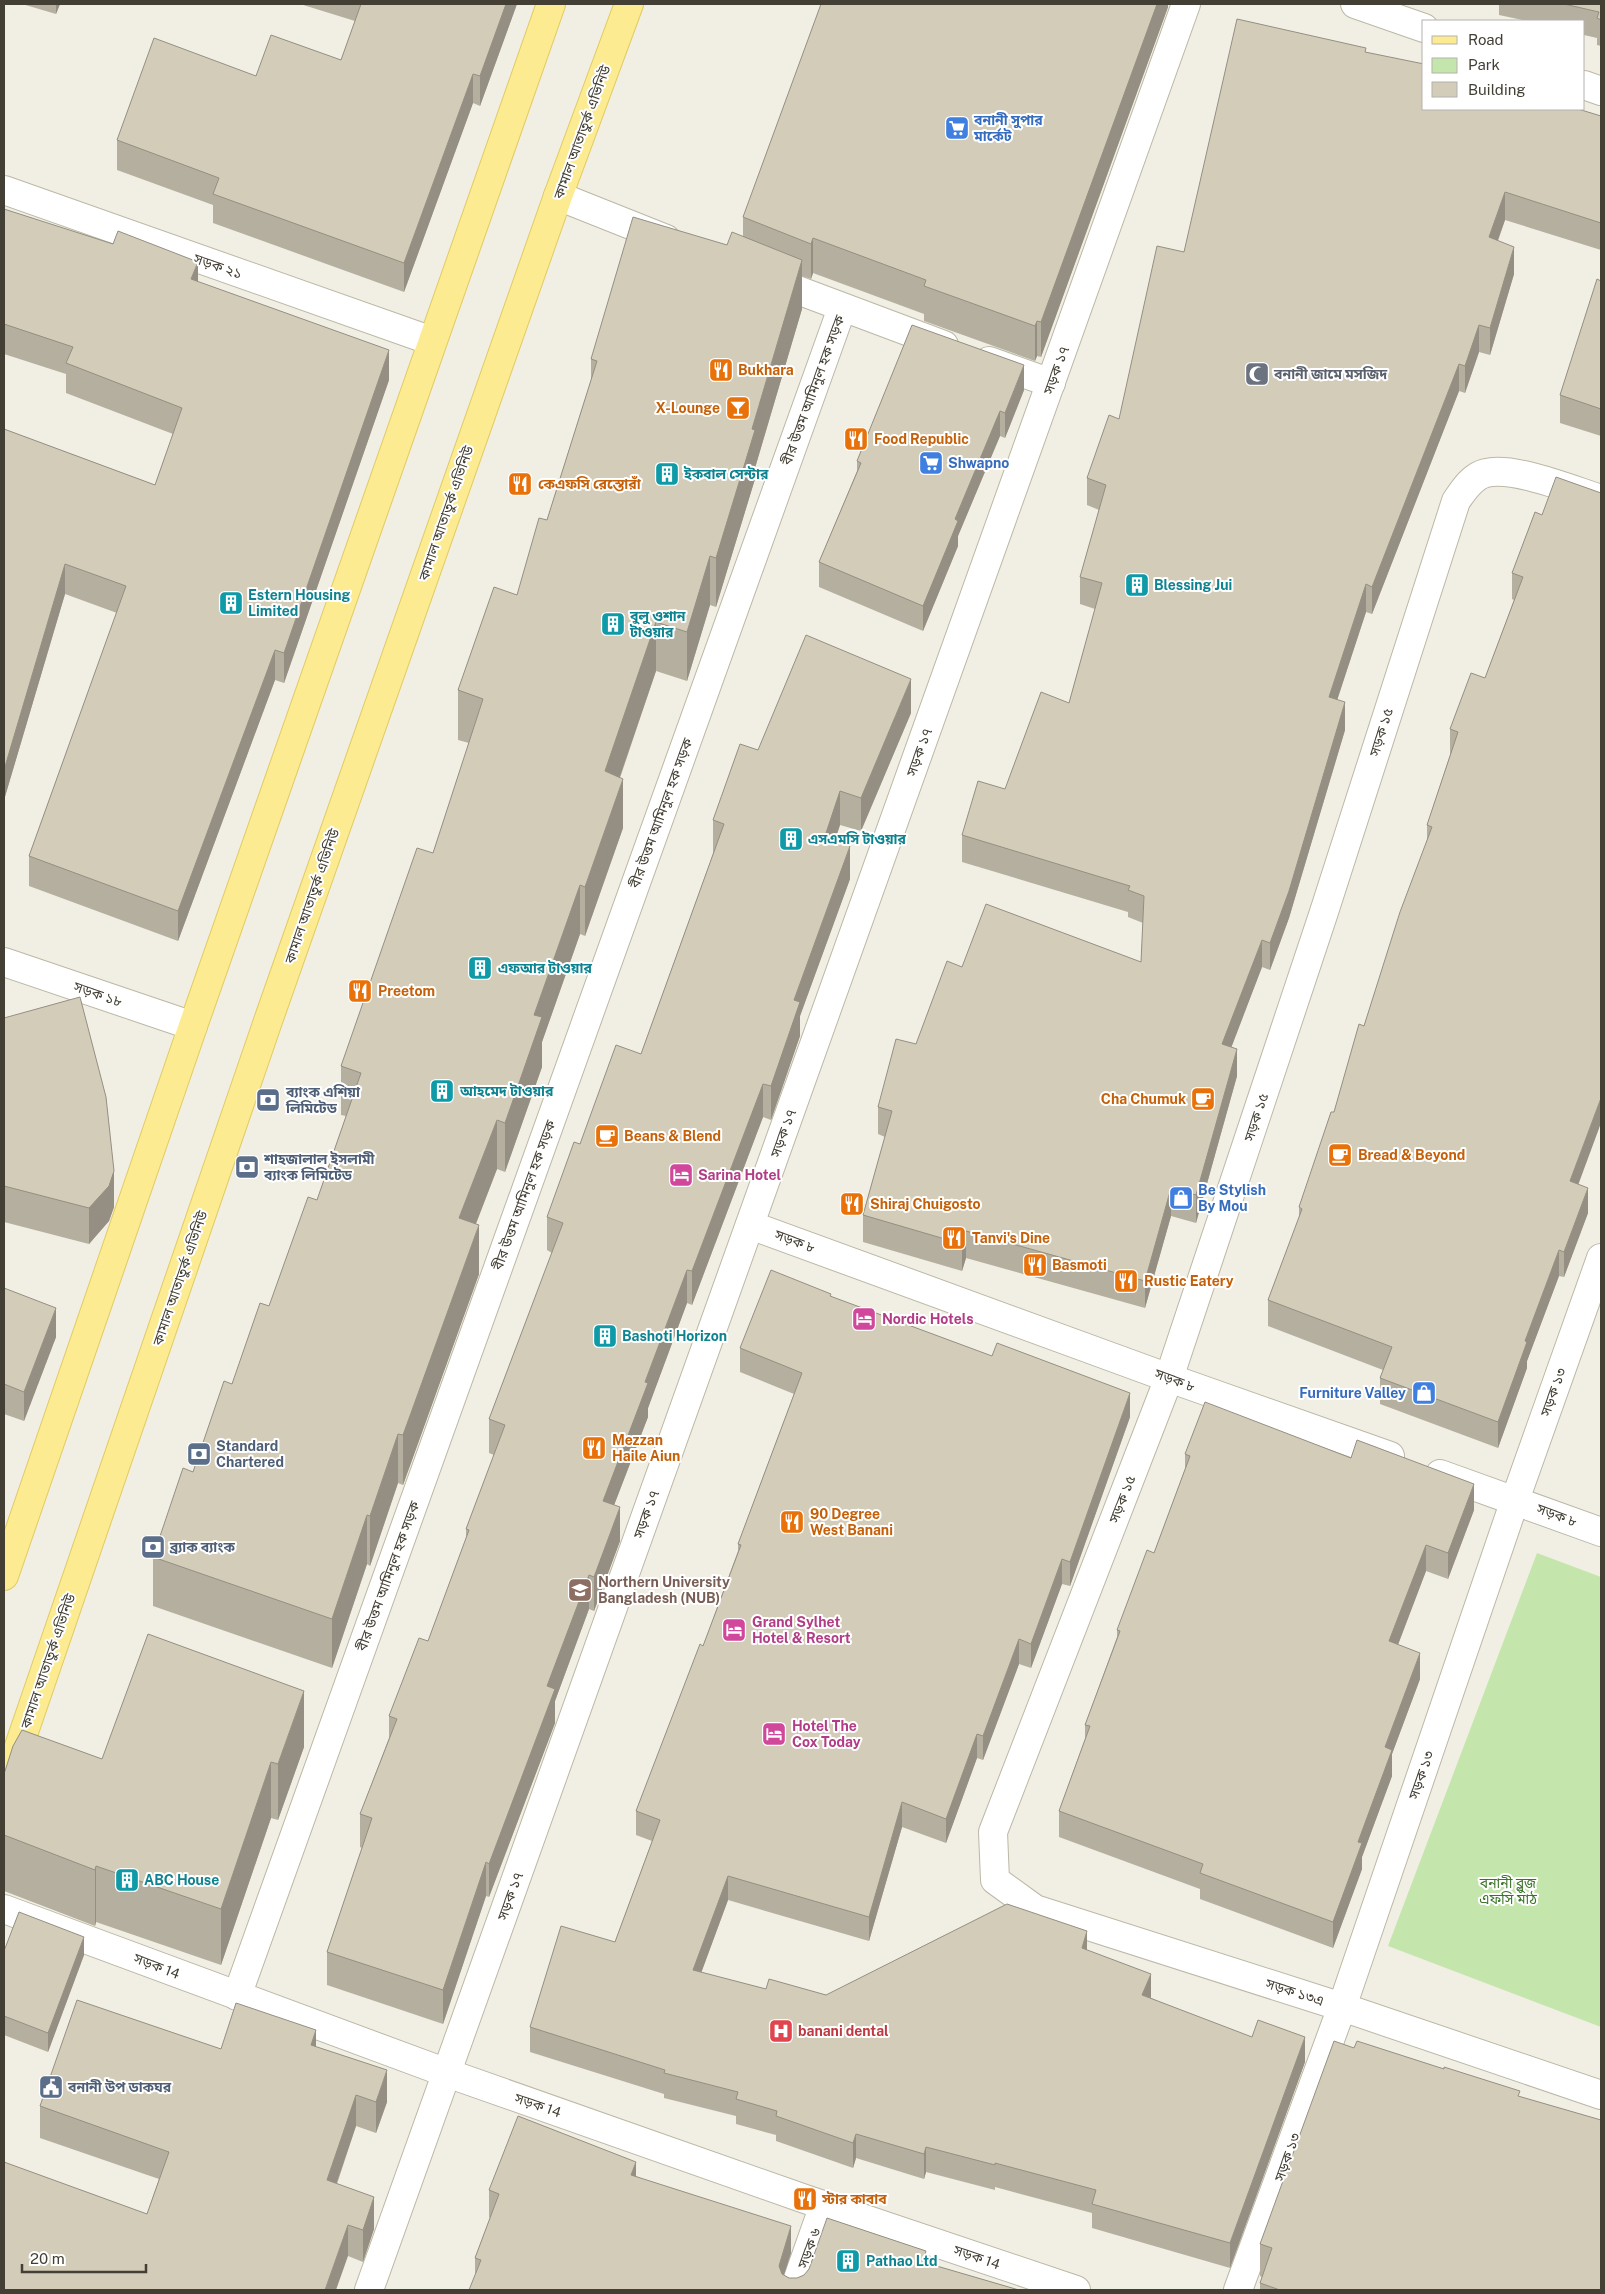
<svg xmlns="http://www.w3.org/2000/svg" width="1605" height="2294" font-family="'Public Sans','Noto Sans Bengali',sans-serif">
	<style>
		.green { fill: #c4e6ac }
		.lines { fill: none; stroke-linecap: round; stroke-linejoin: round }
		.minor-casing { stroke: #bcb8a6; stroke-width: 30 }
		.major-casing { stroke: #e1cb62; stroke-width: 30 }
		.minor { stroke: #fff; stroke-width: 28 }
		.major { stroke: #fceb91; stroke-width: 28 }
		.wall { fill: #b5af9f }
		.shaded-wall { fill: #948f82 }
		.building { fill: #d3ccb9; stroke: #948f82 }
		.labels { text-anchor: middle; dominant-baseline: central; stroke-width: 4; stroke-linejoin: round; paint-order: stroke }
		.shop-label { font-size: 14px; font-weight: bold; fill: #366cbe; stroke: #fff; text-anchor: start }
		.street-label { font-size: 14px; fill: #433f34; stroke: #fff }
		.food-label { font-size: 14px; font-weight: bold; fill: #c56008; stroke: #fff; text-anchor: start }
		.worship-label { font-size: 14px; font-weight: bold; fill: #5b616d; stroke: #fff; text-anchor: start }
		.culture-label { font-size: 14px; font-weight: bold; fill: #0d838f; stroke: #fff; text-anchor: start }
		.service-label { font-size: 14px; font-weight: bold; fill: #4e5e75; stroke: #fff; text-anchor: start }
		.hotel-label { font-size: 14px; font-weight: bold; fill: #b23c85; stroke: #fff; text-anchor: start }
		.education-label { font-size: 14px; font-weight: bold; fill: #785e54; stroke: #fff; text-anchor: start }
		.park-label { font-size: 14px; fill: #3b7329; stroke: #fff }
		.health-label { font-size: 14px; font-weight: bold; fill: #be3a42; stroke: #fff; text-anchor: start }
	</style>
	<rect width="100%" height="100%" fill="#f1efe3"/>
	<path class="green" d="M 1537,1553 L 1601,1577 L 1601,2027 L 1388,1946 Z"/>
	<g class="lines">
		<defs>
			<g id="minor">
				<path d="M 1355,4 L 1424,28"/>
				<path d="M 1584,85 L 1601,91"/>
				<path d="M 4,190 L 432,341"/>
				<path d="M 558,196 L 666,239"/>
				<path d="M 768,279 L 944,345"/>
				<path d="M 989,361 L 1051,383"/>
				<path d="M 1601,499 C 1572,490 1514,466 1486,473 C 1472,476 1463,491 1456,501 L 1324,912 L 1169,1378 L 993,1832 L 995,1880 L 1035,1909 L 1342,2007 L 1601,2095"/>
				<path d="M 4,962 L 193,1026"/>
				<path d="M 750,1225 L 1169,1378 L 1390,1456"/>
				<path d="M 1440,1474 L 1601,1532"/>
				<path d="M 4,1909 L 447,2073 L 805,2199 L 1076,2290"/>
				<path d="M 237,1996 L 842,308"/>
				<path d="M 369,2290 L 1186,4"/>
				<path d="M 794,2290 L 824,2205"/>
				<path d="M 1238,2290 L 1342,2007 L 1515,1500 L 1601,1258"/>
			</g>
			<g id="major">
				<path d="M 4,1576 L 193,1026 L 551,4"/>
				<path d="M 4,1790 L 268,1021 L 558,196 L 629,4"/>
			</g>
		</defs>
		<use href="#minor" class="minor-casing"/>
		<use href="#major" class="major-casing"/>
		<use href="#minor" class="minor"/>
		<use href="#major" class="major"/>
	</g>
	<g class="wall">
		<path d="M 22,4 L 60,4 L 56,14 Z"/>
		<path d="M 300,4 L 517,4 L 480,106 L 473,103 L 404,292 L 213,223 L 213,205 L 117,170 L 117,140 L 256,76 L 341,60 L 355,21 Z"/>
		<path d="M 1168,4 L 1168,7 L 1041,357 L 1037,356 L 1035,361 L 924,321 L 924,314 L 813,273 L 811,279 L 802,276 L 802,309 L 755,468 L 755,479 L 716,607 L 710,605 L 687,681 L 656,671 L 620,778 L 623,828 L 585,936 L 580,934 L 542,1042 L 542,1067 L 505,1172 L 497,1169 L 476,1224 L 479,1274 L 403,1485 L 398,1483 L 370,1566 L 367,1564 L 332,1668 L 153,1606 L 153,1557 L 193,1472 L 232,1384 L 269,1306 L 317,1200 L 346,1116 L 341,1115 L 341,1066 L 433,853 L 469,743 L 458,740 L 458,690 L 517,595 L 547,520 L 591,380 L 591,359 L 727,245 L 743,236 L 743,217 Z"/>
		<path d="M 1499,4 L 1601,4 L 1601,46 L 1597,45 L 1597,38 L 1584,35 L 1584,21 L 1527,21 L 1499,15 Z"/>
		<path d="M 1366,52 L 1601,116 L 1601,250 L 1505,220 L 1498,241 L 1514,274 L 1490,355 L 1479,352 L 1465,393 L 1459,391 L 1372,614 L 1366,612 L 1337,700 L 1345,730 L 1289,918 L 1270,970 L 1262,967 L 1231,1047 L 1237,1076 L 1196,1223 L 1171,1216 L 1145,1308 L 966,1258 L 962,1271 L 863,1242 L 863,1215 L 885,1137 L 878,1134 L 878,1107 L 916,1044 L 962,967 L 1141,962 L 1143,923 L 1128,917 L 1128,912 L 962,862 L 962,835 L 1005,789 L 1069,703 L 1095,609 L 1080,604 L 1080,577 L 1099,510 L 1087,505 L 1087,478 L 1119,419 L 1184,252 Z"/>
		<path d="M 4,209 L 198,282 L 389,380 L 284,683 L 275,680 L 178,941 L 29,886 L 29,856 L 117,613 L 65,594 L 4,800 L 4,429 L 155,485 L 173,434 L 66,393 L 66,374 L 4,354 Z"/>
		<path d="M 1601,281 L 1601,436 L 1560,423 L 1560,395 Z"/>
		<path d="M 1024,390 L 1005,438 L 1000,436 L 958,536 L 958,546 L 923,631 L 819,587 L 819,562 L 857,471 L 857,461 Z"/>
		<path d="M 1535,512 L 1578,1184 L 1588,1213 L 1564,1277 L 1559,1276 L 1527,1361 L 1527,1368 L 1498,1448 L 1380,1404 L 1380,1378 L 1383,1370 L 1268,1326 L 1268,1300 L 1299,1218 L 1299,1207 L 1334,1112 L 1427,842 L 1427,825 L 1450,755 L 1450,729 L 1485,678 L 1514,600 L 1512,599 L 1512,573 Z"/>
		<path d="M 911,713 L 861,831 L 840,825 L 835,840 L 850,879 L 800,1016 L 800,1036 L 771,1120 L 763,1117 L 692,1305 L 687,1303 L 648,1408 L 648,1417 L 614,1505 L 620,1541 L 594,1611 L 589,1609 L 555,1701 L 555,1723 L 489,1897 L 486,1896 L 443,2024 L 327,1985 L 327,1952 L 362,1848 L 360,1847 L 360,1814 L 389,1738 L 389,1716 L 428,1641 L 466,1540 L 466,1529 L 494,1455 L 489,1453 L 489,1419 L 552,1253 L 547,1250 L 547,1217 L 580,1144 L 641,1054 L 713,854 L 713,820 L 758,750 Z"/>
		<path d="M 4,1018 L 114,1207 L 109,1221 L 89,1244 L 4,1222 Z"/>
		<path d="M 4,1288 L 56,1337 L 24,1421 L 4,1414 Z"/>
		<path d="M 831,1297 L 1130,1417 L 1070,1586 L 1062,1584 L 1031,1668 L 1019,1664 L 983,1760 L 977,1758 L 946,1843 L 902,1827 L 869,1941 L 728,1900 L 701,1973 L 766,1989 L 826,1995 L 1087,1950 L 1151,1998 L 1305,2062 L 1230,2268 L 1092,2228 L 1092,2213 L 995,2187 L 995,2190 L 926,2172 L 924,2179 L 856,2158 L 853,2168 L 776,2141 L 776,2135 L 736,2124 L 736,2116 L 664,2098 L 664,2094 L 530,2052 L 530,2027 L 615,1942 L 652,1841 L 636,1835 L 636,1811 L 703,1646 L 738,1551 L 738,1544 L 794,1394 L 740,1372 L 740,1348 Z"/>
		<path d="M 1185,1454 L 1474,1510 L 1448,1579 L 1426,1571 L 1398,1645 L 1420,1679 L 1392,1754 L 1392,1776 L 1362,1857 L 1362,1869 L 1333,1948 L 1200,1899 L 1200,1889 L 1059,1837 L 1059,1811 L 1085,1739 L 1085,1725 L 1117,1637 L 1117,1630 L 1154,1553 L 1185,1469 Z"/>
		<path d="M 304,1747 L 278,1820 L 271,1818 L 221,1965 L 96,1922 L 95,1926 L 4,1891 L 4,1774 L 102,1759 Z"/>
		<path d="M 4,1951 L 84,1955 L 48,2052 L 4,2035 Z"/>
		<path d="M 316,2047 L 387,2102 L 376,2133 L 356,2126 L 337,2184 L 374,2229 L 363,2262 L 348,2256 L 147,2214 L 159,2179 L 40,2138 L 40,2106 L 221,2049 Z"/>
		<path d="M 1354,2048 L 1520,2097 L 1601,2290 L 1260,2290 L 1260,2283 L 1262,2277 L 1260,2276 L 1260,2244 Z"/>
		<path d="M 636,2176 L 791,2253 L 784,2275 L 789,2278 L 797,2278 L 926,2263 L 1019,2290 L 475,2273 L 475,2258 L 490,2218 L 489,2217 L 489,2190 Z"/>
	</g>
	<g class="shaded-wall">
		<path d="M 56,4 L 60,4 L 56,14 Z"/>
		<path d="M 506,4 L 517,4 L 480,106 L 480,76 Z"/>
		<path d="M 1157,4 L 1168,4 L 1168,7 L 1041,357 L 1041,322 Z"/>
		<path d="M 473,74 L 473,103 L 404,292 L 404,263 Z"/>
		<path d="M 1505,192 L 1505,220 L 1489,264 L 1489,237 Z"/>
		<path d="M 813,238 L 813,273 L 811,279 L 811,244 Z"/>
		<path d="M 1514,247 L 1514,274 L 1490,355 L 1490,328 Z"/>
		<path d="M 802,260 L 802,309 L 755,468 L 755,479 L 716,607 L 716,558 L 752,429 Z"/>
		<path d="M 198,262 L 198,292 L 191,279 Z"/>
		<path d="M 1037,321 L 1037,356 L 1035,361 L 1035,326 Z"/>
		<path d="M 1479,325 L 1479,352 L 1465,393 L 1465,366 Z"/>
		<path d="M 389,350 L 389,380 L 284,683 L 284,653 Z"/>
		<path d="M 1459,364 L 1459,391 L 1372,614 L 1372,587 Z"/>
		<path d="M 1024,365 L 1024,390 L 1005,438 L 1005,413 Z"/>
		<path d="M 1000,411 L 1000,436 L 958,536 L 958,546 L 923,631 L 923,606 L 955,519 Z"/>
		<path d="M 710,556 L 710,605 L 687,681 L 687,632 Z"/>
		<path d="M 65,564 L 65,594 L 4,800 L 4,770 Z"/>
		<path d="M 1366,584 L 1366,612 L 1329,725 L 1329,697 Z"/>
		<path d="M 656,622 L 656,671 L 605,820 L 605,771 Z"/>
		<path d="M 275,650 L 275,680 L 178,941 L 178,911 Z"/>
		<path d="M 911,679 L 911,713 L 861,831 L 861,798 Z"/>
		<path d="M 1345,702 L 1345,730 L 1289,918 L 1270,970 L 1270,943 Z"/>
		<path d="M 623,779 L 623,828 L 585,936 L 585,887 Z"/>
		<path d="M 840,791 L 840,825 L 825,870 L 825,836 Z"/>
		<path d="M 850,846 L 850,879 L 800,1016 L 800,1036 L 771,1120 L 771,1086 L 794,1000 Z"/>
		<path d="M 580,885 L 580,934 L 542,1042 L 542,1067 L 505,1172 L 505,1123 L 534,1015 Z"/>
		<path d="M 1262,940 L 1262,967 L 1222,1072 L 1222,1044 Z"/>
		<path d="M 1237,1049 L 1237,1076 L 1196,1223 L 1196,1195 Z"/>
		<path d="M 763,1084 L 763,1117 L 692,1305 L 692,1271 Z"/>
		<path d="M 1601,1098 L 1601,1123 L 1570,1207 L 1570,1181 Z"/>
		<path d="M 497,1120 L 497,1169 L 459,1267 L 459,1218 Z"/>
		<path d="M 114,1171 L 114,1207 L 109,1221 L 89,1244 L 89,1208 Z"/>
		<path d="M 1171,1188 L 1171,1216 L 1145,1308 L 1145,1281 Z"/>
		<path d="M 1588,1188 L 1588,1213 L 1564,1277 L 1564,1252 Z"/>
		<path d="M 479,1225 L 479,1274 L 403,1485 L 403,1435 Z"/>
		<path d="M 966,1231 L 966,1258 L 962,1271 L 962,1244 Z"/>
		<path d="M 1559,1250 L 1559,1276 L 1527,1361 L 1527,1368 L 1498,1448 L 1498,1422 L 1525,1341 Z"/>
		<path d="M 687,1270 L 687,1303 L 648,1408 L 648,1417 L 603,1534 L 603,1501 L 645,1382 Z"/>
		<path d="M 56,1308 L 56,1337 L 24,1421 L 24,1392 Z"/>
		<path d="M 1130,1393 L 1130,1417 L 1070,1586 L 1070,1562 Z"/>
		<path d="M 398,1434 L 398,1483 L 370,1566 L 370,1516 Z"/>
		<path d="M 1474,1484 L 1474,1510 L 1448,1579 L 1448,1553 Z"/>
		<path d="M 620,1507 L 620,1541 L 594,1611 L 594,1577 Z"/>
		<path d="M 367,1515 L 367,1564 L 332,1668 L 332,1619 Z"/>
		<path d="M 1426,1545 L 1426,1571 L 1389,1668 L 1389,1641 Z"/>
		<path d="M 1062,1559 L 1062,1584 L 1031,1668 L 1031,1644 Z"/>
		<path d="M 589,1575 L 589,1609 L 555,1701 L 555,1723 L 489,1897 L 489,1864 L 547,1686 Z"/>
		<path d="M 1019,1639 L 1019,1664 L 983,1760 L 983,1736 Z"/>
		<path d="M 1420,1653 L 1420,1679 L 1392,1754 L 1392,1776 L 1362,1857 L 1362,1869 L 1333,1948 L 1333,1922 L 1358,1842 L 1385,1747 Z"/>
		<path d="M 304,1691 L 304,1747 L 278,1820 L 278,1764 Z"/>
		<path d="M 977,1734 L 977,1758 L 946,1843 L 946,1819 Z"/>
		<path d="M 271,1762 L 271,1818 L 221,1965 L 221,1909 Z"/>
		<path d="M 902,1802 L 902,1827 L 869,1941 L 869,1917 Z"/>
		<path d="M 486,1862 L 486,1896 L 443,2024 L 443,1990 Z"/>
		<path d="M 96,1866 L 96,1922 L 95,1926 L 95,1870 Z"/>
		<path d="M 728,1876 L 728,1900 L 693,1995 L 693,1970 Z"/>
		<path d="M 1087,1931 L 1087,1956 L 1082,1948 Z"/>
		<path d="M 84,1937 L 84,1955 L 48,2052 L 48,2033 Z"/>
		<path d="M 1151,1974 L 1151,1998 L 1142,1995 Z"/>
		<path d="M 316,2030 L 316,2062 L 311,2045 Z"/>
		<path d="M 1305,2037 L 1305,2062 L 1230,2268 L 1230,2243 Z"/>
		<path d="M 387,2070 L 387,2102 L 376,2133 L 376,2102 Z"/>
		<path d="M 356,2095 L 356,2126 L 327,2211 L 327,2180 Z"/>
		<path d="M 856,2134 L 856,2158 L 853,2168 L 853,2143 Z"/>
		<path d="M 926,2147 L 926,2172 L 924,2179 L 924,2154 Z"/>
		<path d="M 636,2162 L 636,2189 L 631,2175 Z"/>
		<path d="M 374,2197 L 374,2229 L 363,2262 L 363,2230 Z"/>
		<path d="M 348,2225 L 348,2256 L 336,2290 L 325,2290 Z"/>
		<path d="M 791,2226 L 791,2253 L 779,2290 L 779,2266 Z"/>
		<path d="M 926,2251 L 926,2278 L 923,2262 Z"/>
	</g>
	<g class="building">
		<path d="M 361,4 L 506,4 L 480,76 L 473,74 L 404,263 L 213,194 L 219,178 L 117,140 L 154,38 L 256,76 L 271,35 L 341,60 Z"/>
		<path d="M 821,4 L 1157,4 L 1041,322 L 1037,321 L 1035,326 L 924,286 L 926,280 L 813,238 L 811,244 L 743,217 Z"/>
		<path d="M 1564,4 L 1601,4 L 1601,20 L 1597,18 L 1599,12 Z"/>
		<path d="M 1237,19 L 1366,48 L 1365,52 L 1424,64 L 1424,109 L 1578,109 L 1601,116 L 1601,223 L 1505,192 L 1489,237 L 1514,247 L 1490,328 L 1479,325 L 1465,366 L 1459,364 L 1372,587 L 1366,584 L 1329,697 L 1345,702 L 1289,891 L 1270,943 L 1262,940 L 1222,1044 L 1237,1049 L 1196,1195 L 1171,1188 L 1145,1281 L 966,1231 L 962,1244 L 863,1215 L 892,1111 L 878,1107 L 896,1039 L 916,1044 L 947,961 L 962,967 L 986,904 L 1141,962 L 1144,896 L 1128,890 L 1130,886 L 962,835 L 978,781 L 1005,789 L 1041,692 L 1069,703 L 1102,583 L 1080,577 L 1106,485 L 1087,478 L 1109,415 L 1119,419 L 1157,246 L 1184,252 Z"/>
		<path d="M 4,209 L 113,244 L 118,231 L 198,262 L 191,279 L 389,350 L 284,653 L 275,650 L 178,911 L 29,856 L 126,586 L 65,564 L 4,770 L 4,429 L 155,485 L 182,408 L 66,363 L 73,347 L 4,324 Z"/>
		<path d="M 633,217 L 727,245 L 732,232 L 802,260 L 752,429 L 755,430 L 716,558 L 710,556 L 687,632 L 656,622 L 605,771 L 623,779 L 585,887 L 580,885 L 534,1015 L 542,1017 L 505,1123 L 497,1120 L 459,1218 L 479,1225 L 403,1435 L 398,1434 L 370,1516 L 367,1515 L 332,1619 L 153,1557 L 183,1468 L 193,1472 L 224,1381 L 232,1384 L 260,1303 L 269,1306 L 308,1197 L 317,1200 L 361,1073 L 341,1066 L 417,848 L 433,853 L 483,699 L 458,690 L 494,587 L 517,595 L 539,518 L 547,520 L 597,361 L 591,359 Z"/>
		<path d="M 1597,279 L 1601,281 L 1601,409 L 1560,395 Z"/>
		<path d="M 912,325 L 1024,365 L 1005,413 L 1000,411 L 955,519 L 958,521 L 923,606 L 819,562 L 861,463 L 857,461 Z"/>
		<path d="M 1556,477 L 1601,493 L 1601,1098 L 1570,1181 L 1588,1188 L 1564,1252 L 1559,1250 L 1525,1341 L 1527,1342 L 1498,1422 L 1380,1378 L 1392,1347 L 1268,1300 L 1302,1209 L 1299,1207 L 1331,1112 L 1334,1112 L 1359,1024 L 1364,1026 L 1400,912 L 1432,827 L 1427,825 L 1458,732 L 1450,729 L 1471,673 L 1485,678 L 1523,577 L 1512,573 L 1535,512 L 1542,515 Z"/>
		<path d="M 806,635 L 911,679 L 861,798 L 840,791 L 825,836 L 850,846 L 794,1000 L 800,1002 L 771,1086 L 763,1084 L 692,1271 L 687,1270 L 645,1382 L 648,1383 L 603,1501 L 620,1507 L 594,1577 L 589,1575 L 547,1686 L 555,1689 L 489,1864 L 486,1862 L 443,1990 L 327,1952 L 372,1818 L 360,1814 L 397,1719 L 389,1716 L 419,1638 L 428,1641 L 469,1530 L 466,1529 L 505,1425 L 489,1419 L 563,1223 L 547,1217 L 574,1142 L 580,1144 L 616,1045 L 641,1054 L 724,824 L 713,820 L 740,744 L 758,750 Z"/>
		<path d="M 80,997 L 106,1097 L 114,1171 L 109,1186 L 89,1208 L 4,1186 L 4,1018 Z"/>
		<path d="M 771,1270 L 831,1294 L 830,1296 L 992,1356 L 997,1343 L 1130,1393 L 1070,1562 L 1062,1559 L 1031,1644 L 1019,1639 L 983,1736 L 977,1734 L 946,1819 L 902,1802 L 869,1917 L 728,1876 L 693,1970 L 766,1989 L 769,1979 L 826,1995 L 1007,1904 L 1087,1931 L 1082,1948 L 1151,1974 L 1142,1995 L 1252,2037 L 1258,2020 L 1305,2037 L 1230,2243 L 1092,2204 L 1096,2190 L 995,2163 L 995,2165 L 926,2147 L 924,2154 L 856,2134 L 853,2143 L 776,2116 L 777,2111 L 736,2099 L 738,2092 L 664,2073 L 665,2070 L 530,2027 L 561,1926 L 615,1942 L 660,1820 L 636,1811 L 700,1644 L 703,1646 L 741,1545 L 738,1544 L 802,1373 L 740,1348 Z"/>
		<path d="M 4,1288 L 56,1308 L 24,1392 L 4,1384 Z"/>
		<path d="M 1205,1402 L 1351,1458 L 1357,1440 L 1474,1484 L 1448,1553 L 1426,1545 L 1389,1641 L 1420,1653 L 1385,1747 L 1392,1750 L 1358,1842 L 1362,1843 L 1333,1922 L 1200,1873 L 1203,1864 L 1059,1811 L 1090,1726 L 1085,1725 L 1120,1631 L 1117,1630 L 1147,1550 L 1154,1553 L 1190,1456 L 1185,1454 Z"/>
		<path d="M 148,1634 L 304,1691 L 278,1764 L 271,1762 L 221,1909 L 96,1866 L 95,1870 L 4,1835 L 4,1774 L 13,1746 L 22,1730 L 102,1759 Z"/>
		<path d="M 19,1912 L 84,1937 L 48,2033 L 4,2016 L 4,1951 Z"/>
		<path d="M 77,2000 L 221,2049 L 236,2003 L 316,2030 L 311,2045 L 387,2070 L 376,2102 L 356,2095 L 327,2180 L 374,2197 L 363,2230 L 348,2225 L 325,2290 L 4,2290 L 4,2162 L 147,2214 L 169,2152 L 40,2106 Z"/>
		<path d="M 1334,2041 L 1354,2048 L 1357,2041 L 1444,2069 L 1444,2067 L 1520,2091 L 1518,2096 L 1601,2120 L 1601,2290 L 1280,2290 L 1260,2283 L 1272,2248 L 1260,2244 Z"/>
		<path d="M 518,2116 L 636,2162 L 631,2175 L 791,2226 L 779,2266 L 782,2274 L 789,2278 L 797,2278 L 804,2275 L 809,2269 L 827,2218 L 926,2251 L 923,2262 L 1019,2290 L 469,2290 L 481,2260 L 475,2258 L 499,2194 L 489,2190 Z"/>
	</g>
	<defs>
		<symbol id="supermarket-square" viewBox="-11 -11 22 22"><rect x="-9" y="-9" width="18" height="18" rx="4" fill="#3f7fe0" stroke="#fff"/><path d="M-6-5.5h2.5l.6 2H6L4.5 2H-2.5L-4.4-4H-6ZM-1.5 3.2a1.3 1.3 0 1 0 .1 0ZM3 3.2a1.3 1.3 0 1 0 .1 0Z" fill="#fff"/></symbol>
		<symbol id="restaurant-square" viewBox="-11 -11 22 22"><rect x="-9" y="-9" width="18" height="18" rx="4" fill="#e8710a" stroke="#fff"/><path d="M-5-6h1v4h1v-4h1v4h1v-4h1v5L-1.5 .5V6h-2V.5L-5-1ZM5-6V6H3V1.5H1.5Q1.5-4 5-6Z" fill="#fff"/></symbol>
		<symbol id="mosque-square" viewBox="-11 -11 22 22"><rect x="-9" y="-9" width="18" height="18" rx="4" fill="#6b7280" stroke="#fff"/><path d="M3.5-4.9A6 6 0 1 0 3.5 4.9A5 5 0 1 1 3.5-4.9Z" fill="#fff"/></symbol>
		<symbol id="bar-square" viewBox="-11 -11 22 22"><rect x="-9" y="-9" width="18" height="18" rx="4" fill="#e8710a" stroke="#fff"/><path d="M-6-5H6L.8 .8V4.5H3.5V6h-7V4.5H-.8V.8Z" fill="#fff"/></symbol>
		<symbol id="building-square" viewBox="-11 -11 22 22"><rect x="-9" y="-9" width="18" height="18" rx="4" fill="#0f9aa8" stroke="#fff"/><path d="M-4-6H4V6H1V3H-1V6H-4ZM-2.5-4.3h1.7v1.8h-1.7ZM.8-4.3h1.7v1.8H.8ZM-2.5-1h1.7V.8h-1.7ZM.8-1h1.7V.8H.8Z" fill="#fff"/></symbol>
		<symbol id="cafe-square" viewBox="-11 -11 22 22"><rect x="-9" y="-9" width="18" height="18" rx="4" fill="#e8710a" stroke="#fff"/><path d="M-5.5-4.5H6V0H3Q3 3.5 0 3.5H-2.5Q-5.5 3.5-5.5 0ZM3-3.2v2h1.7v-2ZM-6 4.5H4V6H-6Z" fill="#fff"/></symbol>
		<symbol id="bank-square" viewBox="-11 -11 22 22"><rect x="-9" y="-9" width="18" height="18" rx="4" fill="#5c6f8a" stroke="#fff"/><path d="M-6-4H6V4H-6ZM0-2.3a2.3 2.3 0 1 0 0 4.6a2.3 2.3 0 1 0 0-4.6Z" fill="#fff"/></symbol>
		<symbol id="hotel-square" viewBox="-11 -11 22 22"><rect x="-9" y="-9" width="18" height="18" rx="4" fill="#d1479c" stroke="#fff"/><path d="M-6-4.5h1.5V1H6V5H4.5V3h-9V5H-6ZM-4 0a1.8 1.8 0 1 1 3.6 0ZM.5 0V-2.5h3Q6-2.5 6 0Z" fill="#fff"/></symbol>
		<symbol id="shop-square" viewBox="-11 -11 22 22"><rect x="-9" y="-9" width="18" height="18" rx="4" fill="#3f7fe0" stroke="#fff"/><path d="M-5-2.5h2.3a2.7 3.5 0 0 1 5.4 0H5L5.5 6h-11ZM-1.5-2.5h3a1.5 2.3 0 0 0-3 0Z" fill="#fff"/></symbol>
		<symbol id="university-square" viewBox="-11 -11 22 22"><rect x="-9" y="-9" width="18" height="18" rx="4" fill="#8d6e63" stroke="#fff"/><path d="M0-5L7-2L0 1L-7-2ZM-4 1L0 2.5L4 1V4Q0 6-4 4Z" fill="#fff"/></symbol>
		<symbol id="hospital-square" viewBox="-11 -11 22 22"><rect x="-9" y="-9" width="18" height="18" rx="4" fill="#e0444e" stroke="#fff"/><path d="M-5-5h3v3.5h4V-5h3V5h-3V1.5h-4V5h-3Z" fill="#fff"/></symbol>
		<symbol id="civic-square" viewBox="-11 -11 22 22"><rect x="-9" y="-9" width="18" height="18" rx="4" fill="#5c6f8a" stroke="#fff"/><path d="M-.6-6.5H3V-4.5H.6V-3L4-1V1h2V6H-6V1h2V-1L-.6-3ZM-1.2 2.5V6h2.4V2.5Z" fill="#fff"/></symbol>
	</defs>
	<g fill-rule="evenodd">
		<use href="#supermarket-square" x="943" y="114" width="28" height="28"/>
		<use href="#restaurant-square" x="707" y="356" width="28" height="28"/>
		<use href="#mosque-square" x="1243" y="360" width="28" height="28"/>
		<use href="#bar-square" x="724" y="394" width="28" height="28"/>
		<use href="#restaurant-square" x="842" y="425" width="28" height="28"/>
		<use href="#supermarket-square" x="917" y="449" width="28" height="28"/>
		<use href="#building-square" x="653" y="460" width="28" height="28"/>
		<use href="#restaurant-square" x="506" y="470" width="28" height="28"/>
		<use href="#building-square" x="1123" y="571" width="28" height="28"/>
		<use href="#building-square" x="217" y="589" width="28" height="28"/>
		<use href="#building-square" x="599" y="610" width="28" height="28"/>
		<use href="#building-square" x="777" y="825" width="28" height="28"/>
		<use href="#building-square" x="466" y="954" width="28" height="28"/>
		<use href="#restaurant-square" x="346" y="977" width="28" height="28"/>
		<use href="#building-square" x="428" y="1077" width="28" height="28"/>
		<use href="#cafe-square" x="1189" y="1085" width="28" height="28"/>
		<use href="#bank-square" x="254" y="1086" width="28" height="28"/>
		<use href="#cafe-square" x="593" y="1122" width="28" height="28"/>
		<use href="#cafe-square" x="1326" y="1141" width="28" height="28"/>
		<use href="#bank-square" x="233" y="1153" width="28" height="28"/>
		<use href="#hotel-square" x="667" y="1161" width="28" height="28"/>
		<use href="#shop-square" x="1167" y="1184" width="28" height="28"/>
		<use href="#restaurant-square" x="838" y="1190" width="28" height="28"/>
		<use href="#restaurant-square" x="940" y="1224" width="28" height="28"/>
		<use href="#restaurant-square" x="1021" y="1251" width="28" height="28"/>
		<use href="#restaurant-square" x="1112" y="1267" width="28" height="28"/>
		<use href="#hotel-square" x="850" y="1305" width="28" height="28"/>
		<use href="#building-square" x="591" y="1322" width="28" height="28"/>
		<use href="#shop-square" x="1410" y="1379" width="28" height="28"/>
		<use href="#restaurant-square" x="580" y="1434" width="28" height="28"/>
		<use href="#bank-square" x="185" y="1440" width="28" height="28"/>
		<use href="#restaurant-square" x="778" y="1508" width="28" height="28"/>
		<use href="#bank-square" x="139" y="1533" width="28" height="28"/>
		<use href="#university-square" x="566" y="1576" width="28" height="28"/>
		<use href="#hotel-square" x="720" y="1616" width="28" height="28"/>
		<use href="#hotel-square" x="760" y="1720" width="28" height="28"/>
		<use href="#building-square" x="113" y="1866" width="28" height="28"/>
		<use href="#hospital-square" x="767" y="2017" width="28" height="28"/>
		<use href="#civic-square" x="37" y="2073" width="28" height="28"/>
		<use href="#restaurant-square" x="791" y="2185" width="28" height="28"/>
		<use href="#building-square" x="834" y="2247" width="28" height="28"/>
	</g>
	<g class="labels">
		<g class="shop-label">
			<text x="974" y="120">বনানী সুপার<tspan x="974" dy="16">মার্কেট</tspan></text>
			<text x="948" y="463">Shwapno</text>
			<text x="1198" y="1190">Be Stylish<tspan x="1198" dy="16">By Mou</tspan></text>
			<text x="1406" y="1393" text-anchor="end">Furniture Valley</text>
		</g>
		<g class="street-label">
			<text transform="translate(582 132) rotate(-70)">কামাল আতাতুর্ক এভিনিউ</text>
			<text transform="translate(218 266) rotate(19)">সড়ক ২১</text>
			<text transform="translate(1056 370) rotate(-70)">সড়ক ১৭</text>
			<text transform="translate(813 390) rotate(-70)">বীর উত্তম আমিনুল হক সড়ক</text>
			<text transform="translate(446 513) rotate(-71)">কামাল আতাতুর্ক এভিনিউ</text>
			<text transform="translate(1381 732) rotate(-73)">সড়ক ১৫</text>
			<text transform="translate(919 752) rotate(-70)">সড়ক ১৭</text>
			<text transform="translate(661 813) rotate(-70)">বীর উত্তম আমিনুল হক সড়ক</text>
			<text transform="translate(312 896) rotate(-71)">কামাল আতাতুর্ক এভিনিউ</text>
			<text transform="translate(98 994) rotate(19)">সড়ক ১৮</text>
			<text transform="translate(1256 1117) rotate(-72)">সড়ক ১৫</text>
			<text transform="translate(783 1133) rotate(-70)">সড়ক ১৭</text>
			<text transform="translate(524 1195) rotate(-70)">বীর উত্তম আমিনুল হক সড়ক</text>
			<text transform="translate(795 1241) rotate(20)">সড়ক ৮</text>
			<text transform="translate(180 1278) rotate(-71)">কামাল আতাতুর্ক এভিনিউ</text>
			<text transform="translate(1175 1380) rotate(20)">সড়ক ৮</text>
			<text transform="translate(1553 1392) rotate(-70)">সড়ক ১৩</text>
			<text transform="translate(1122 1499) rotate(-69)">সড়ক ১৫</text>
			<text transform="translate(646 1514) rotate(-70)">সড়ক ১৭</text>
			<text transform="translate(1557 1515) rotate(20)">সড়ক ৮</text>
			<text transform="translate(388 1576) rotate(-70)">বীর উত্তম আমিনুল হক সড়ক</text>
			<text transform="translate(48 1661) rotate(-71)">কামাল আতাতুর্ক এভিনিউ</text>
			<text transform="translate(1421 1775) rotate(-71)">সড়ক ১৩</text>
			<text transform="translate(510 1896) rotate(-70)">সড়ক ১৭</text>
			<text transform="translate(157 1966) rotate(21)">সড়ক 14</text>
			<text transform="translate(1295 1992) rotate(18)">সড়ক ১৩এ</text>
			<text transform="translate(538 2105) rotate(19)">সড়ক 14</text>
			<text transform="translate(1287 2157) rotate(-70)">সড়ক ১৩</text>
			<text transform="translate(809 2248) rotate(-70)">সড়ক ৬</text>
			<text transform="translate(977 2257) rotate(19)">সড়ক 14</text>
		</g>
		<g class="food-label">
			<text x="738" y="370">Bukhara</text>
			<text x="720" y="408" text-anchor="end">X-Lounge</text>
			<text x="874" y="439">Food Republic</text>
			<text x="538" y="484">কেএফসি রেস্তোরাঁ</text>
			<text x="378" y="991">Preetom</text>
			<text x="1186" y="1099" text-anchor="end">Cha Chumuk</text>
			<text x="624" y="1136">Beans &amp; Blend</text>
			<text x="1358" y="1155">Bread &amp; Beyond</text>
			<text x="870" y="1204">Shiraj Chuigosto</text>
			<text x="972" y="1238">Tanvi's Dine</text>
			<text x="1052" y="1265">Basmoti</text>
			<text x="1144" y="1281">Rustic Eatery</text>
			<text x="612" y="1440">Mezzan<tspan x="612" dy="16">Haile Aiun</tspan></text>
			<text x="810" y="1514">90 Degree<tspan x="810" dy="16">West Banani</tspan></text>
			<text x="822" y="2199">স্টার কাবাব</text>
		</g>
		<g class="worship-label">
			<text x="1274" y="374">বনানী জামে মসজিদ</text>
		</g>
		<g class="culture-label">
			<text x="684" y="474">ইকবাল সেন্টার</text>
			<text x="1154" y="585">Blessing Jui</text>
			<text x="248" y="595">Estern Housing<tspan x="248" dy="16">Limited</tspan></text>
			<text x="630" y="616">বুলু ওশান<tspan x="630" dy="16">টাওয়ার</tspan></text>
			<text x="808" y="839">এসএমসি টাওয়ার</text>
			<text x="498" y="968">এফআর টাওয়ার</text>
			<text x="460" y="1091">আহমেদ টাওয়ার</text>
			<text x="622" y="1336">Bashoti Horizon</text>
			<text x="144" y="1880">ABC House</text>
			<text x="866" y="2261">Pathao Ltd</text>
		</g>
		<g class="service-label">
			<text x="286" y="1092">ব্যাংক এশিয়া<tspan x="286" dy="16">লিমিটেড</tspan></text>
			<text x="264" y="1159">শাহজালাল ইসলামী<tspan x="264" dy="16">ব্যাংক লিমিটেড</tspan></text>
			<text x="216" y="1446">Standard<tspan x="216" dy="16">Chartered</tspan></text>
			<text x="170" y="1547">ব্র্যাক ব্যাংক</text>
			<text x="68" y="2087">বনানী উপ ডাকঘর</text>
		</g>
		<g class="hotel-label">
			<text x="698" y="1175">Sarina Hotel</text>
			<text x="882" y="1319">Nordic Hotels</text>
			<text x="752" y="1622">Grand Sylhet<tspan x="752" dy="16">Hotel &amp; Resort</tspan></text>
			<text x="792" y="1726">Hotel The<tspan x="792" dy="16">Cox Today</tspan></text>
		</g>
		<g class="education-label">
			<text x="598" y="1582">Northern University<tspan x="598" dy="16">Bangladesh (NUB)</tspan></text>
		</g>
		<g class="park-label">
			<text x="1508" y="1883">বনানী ব্লুজ<tspan x="1508" dy="16">এফসি মাঠ</tspan></text>
		</g>
		<g class="health-label">
			<text x="798" y="2031">banani dental</text>
		</g>
	</g>
	<rect width="1605" height="2294" fill="none" stroke="#433f34" stroke-width="10"/>
	<rect x="1422" y="20" width="162" height="90" fill="#ffffff" stroke="#b4b2ae"/>
	<rect x="1432" y="36" width="25" height="8" fill="#fceb91" stroke="#b4b2ae"/>
	<text x="1468" y="45" font-size="15" fill="#433f34">Road</text>
	<rect x="1432" y="58" width="25" height="15" fill="#c4e6ac" stroke="#b4b2ae"/>
	<text x="1468" y="70" font-size="15" fill="#433f34">Park</text>
	<rect x="1432" y="82" width="25" height="15" fill="#d3ccb9" stroke="#b4b2ae"/>
	<text x="1468" y="95" font-size="15" fill="#433f34">Building</text>
	<path d="M22 2264v8h124v-8" fill="none" stroke="#433f34" stroke-width="2.5"/>
	<text x="30" y="2264" font-size="15" fill="#433f34" stroke="#ffffff" stroke-width="4" paint-order="stroke">20 m</text>
</svg>
